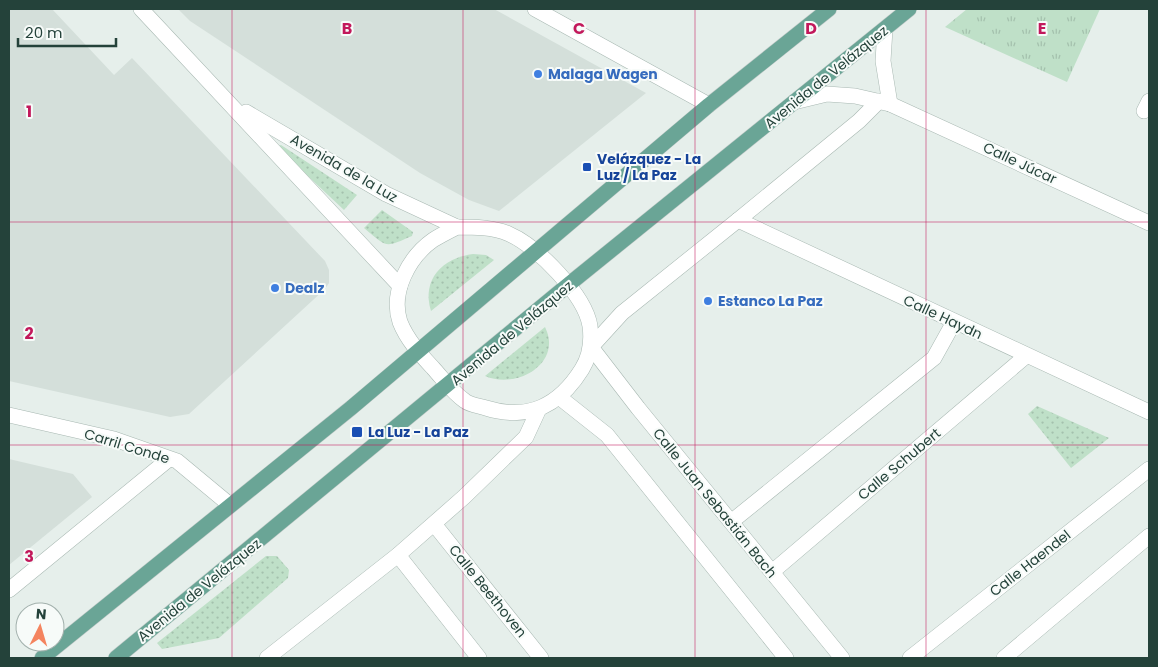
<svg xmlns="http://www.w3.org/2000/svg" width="1158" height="667" font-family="Poppins,sans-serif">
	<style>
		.built { fill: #d4dfda }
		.grass { fill: url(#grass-dots) }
		.park { fill: url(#park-tufts) }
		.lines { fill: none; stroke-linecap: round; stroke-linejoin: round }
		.minor-casing { stroke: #a8b8b2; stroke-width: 16 }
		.primary-casing { stroke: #c2cac8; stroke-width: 16 }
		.minor { stroke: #fff; stroke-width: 15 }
		.primary { stroke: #6aa596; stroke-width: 15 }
		.grid { fill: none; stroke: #c2185b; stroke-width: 1; stroke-opacity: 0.55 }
		.shop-dot { fill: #3f7fe0; stroke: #f7fbf9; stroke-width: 2 }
		.transit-dot { fill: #1a4fb4; stroke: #f7fbf9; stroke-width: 2 }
		.labels { text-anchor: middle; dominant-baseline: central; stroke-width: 4; stroke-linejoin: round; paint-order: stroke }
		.shop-label { font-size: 14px; font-weight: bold; fill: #366cbe; stroke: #f7fbf9; text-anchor: start }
		.street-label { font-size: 14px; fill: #24423a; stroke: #f7fbf9 }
		.transit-label { font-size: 14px; font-weight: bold; fill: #164399; stroke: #f7fbf9; text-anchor: start }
		.grid-label { font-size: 16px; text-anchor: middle; font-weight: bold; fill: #c2185b; stroke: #f7fbf9; stroke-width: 4; stroke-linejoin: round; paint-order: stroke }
	</style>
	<defs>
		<pattern id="grass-dots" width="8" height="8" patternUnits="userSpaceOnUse" patternTransform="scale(1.25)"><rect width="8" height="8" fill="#bfe0c8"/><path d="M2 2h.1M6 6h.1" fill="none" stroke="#a4c1ad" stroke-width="1.8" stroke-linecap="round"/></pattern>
		<pattern id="park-tufts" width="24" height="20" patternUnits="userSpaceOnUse" patternTransform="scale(1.25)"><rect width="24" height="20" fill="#bfe0c8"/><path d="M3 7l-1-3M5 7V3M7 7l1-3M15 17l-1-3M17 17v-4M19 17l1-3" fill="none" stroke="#a4c1ad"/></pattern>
	</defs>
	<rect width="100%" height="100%" fill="#e6efeb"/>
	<g class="built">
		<path d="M 9,9 L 52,9 L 114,75 L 132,58 L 325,261 L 329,270 L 329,283 L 325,289 L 189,414 L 170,417 L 9,381 Z"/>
		<path d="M 178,9 L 494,9 L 646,93 L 499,211 L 469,200 L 420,173 L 190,21 Z"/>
		<path d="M 9,459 L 73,474 L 92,497 L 9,565 Z"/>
	</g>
	<g class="grass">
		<path d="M 281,145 L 357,195 L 344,210 L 279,149 L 278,146 Z"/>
		<path d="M 382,210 L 413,232 L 412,236 C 384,248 388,248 364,228 Z"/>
		<path d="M 473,254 L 486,255 L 494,260 L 431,311 C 421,279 443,258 473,254 Z"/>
		<path d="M 545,327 C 563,363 517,390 485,376 Z"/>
		<path d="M 1037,406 L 1109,438 L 1071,468 L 1028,414 Z"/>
		<path d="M 266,556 L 277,556 L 289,570 L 288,578 L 219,638 L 162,649 L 157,643 Z"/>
	</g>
	<path class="park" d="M 967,9 L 1100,9 L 1067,82 L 945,27 Z"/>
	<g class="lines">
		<defs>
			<g id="minor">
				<path d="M 141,9 L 400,286"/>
				<path d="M 535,9 L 709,105"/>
				<path d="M 885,29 L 883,61 L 890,104"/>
				<path d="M 794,102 L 827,94 L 855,96 L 890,104 L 1149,223"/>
				<path d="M 1144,111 L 1149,101"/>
				<path d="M 246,112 L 386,194 L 457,227"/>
				<path d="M 738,220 L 1149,412"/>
				<path d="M 457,227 C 474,227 493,227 509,234 C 537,246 585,295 590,326 C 592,341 590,356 582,369 C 559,406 528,421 486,408 C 480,406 470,405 465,401 C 453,393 443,379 433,368 C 421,355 407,340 400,322 C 390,292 409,257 433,240 C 441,235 449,231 457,227 Z"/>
				<path d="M 559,397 L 607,435 L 786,658"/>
				<path d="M 9,415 L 114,439 L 177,461 L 230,505"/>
				<path d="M 731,522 L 934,358 L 954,322"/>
				<path d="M 434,524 L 541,658"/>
				<path d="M 398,555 L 479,658"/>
				<path d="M 772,572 L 1026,356"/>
				<path d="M 9,590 L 169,459"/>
				<path d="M 267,658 L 398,555 L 464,497 L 526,437 L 538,411"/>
				<path d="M 842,658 L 638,408 L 591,347 L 622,313 L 738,220 L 859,121 L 879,101"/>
				<path d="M 910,658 L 1149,469"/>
				<path d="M 1004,658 L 1149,536"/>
			</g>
			<g id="primary">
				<path d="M 42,658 L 351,408 L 709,105 L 829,9"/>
				<path d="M 116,658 L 568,285 L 909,9"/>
			</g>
		</defs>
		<use href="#minor" class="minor-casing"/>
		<use href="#primary" class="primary-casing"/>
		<use href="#minor" class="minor"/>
		<use href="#primary" class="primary"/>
	</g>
	<path class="grid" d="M 232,9 L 232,658M 463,9 L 463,658M 695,9 L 695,658M 926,9 L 926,658M 9,222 L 1149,222M 9,445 L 1149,445"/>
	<g class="shop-dot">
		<circle cx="538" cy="74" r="5"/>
		<circle cx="275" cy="288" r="5"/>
		<circle cx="708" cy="301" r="5"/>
	</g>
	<g class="transit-dot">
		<rect x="582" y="162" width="10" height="10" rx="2.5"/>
		<rect x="351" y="426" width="12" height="12" rx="2.5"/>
	</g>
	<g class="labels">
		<g class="shop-label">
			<text x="548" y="74">Malaga Wagen</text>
			<text x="285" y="288">Dealz</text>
			<text x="718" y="301">Estanco La Paz</text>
		</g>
		<g class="street-label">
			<text transform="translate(826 77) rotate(-39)">Avenida de Velázquez</text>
			<text transform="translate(1020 163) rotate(25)">Calle Júcar</text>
			<text transform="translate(344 168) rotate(30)">Avenida de la Luz</text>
			<text transform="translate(943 317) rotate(25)">Calle Haydn</text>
			<text transform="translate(512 333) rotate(-40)">Avenida de Velázquez</text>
			<text transform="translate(127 446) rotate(17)">Carril Conde</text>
			<text transform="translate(899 464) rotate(-40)">Calle Schubert</text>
			<text transform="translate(715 503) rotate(51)">Calle Juan Sebastián Bach</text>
			<text transform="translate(1030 563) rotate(-38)">Calle Haendel</text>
			<text transform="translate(199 590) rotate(-39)">Avenida de Velázquez</text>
			<text transform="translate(488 591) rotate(51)">Calle Beethoven</text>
		</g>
		<g class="transit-label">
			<text x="597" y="159">Velázquez - La<tspan x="597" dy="16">Luz / La Paz</tspan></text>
			<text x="368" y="432">La Luz - La Paz</text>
		</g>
	</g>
	<g class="grid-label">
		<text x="347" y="34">B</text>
		<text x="579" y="34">C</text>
		<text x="811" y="34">D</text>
		<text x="1042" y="34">E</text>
		<text x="29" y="117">1</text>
		<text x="29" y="339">2</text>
		<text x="29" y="562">3</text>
	</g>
	<rect width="1158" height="667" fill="none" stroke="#24423a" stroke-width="20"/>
	<g transform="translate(40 627) rotate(5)"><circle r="24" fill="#f7fbf9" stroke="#a3b1ad"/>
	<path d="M0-4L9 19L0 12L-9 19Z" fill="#f4845f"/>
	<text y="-8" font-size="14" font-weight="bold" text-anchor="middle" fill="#24423a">N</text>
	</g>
	<path d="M18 38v8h98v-8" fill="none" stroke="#24423a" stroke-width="2.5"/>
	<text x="25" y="38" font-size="15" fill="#24423a" stroke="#f7fbf9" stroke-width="4" paint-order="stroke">20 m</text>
</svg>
